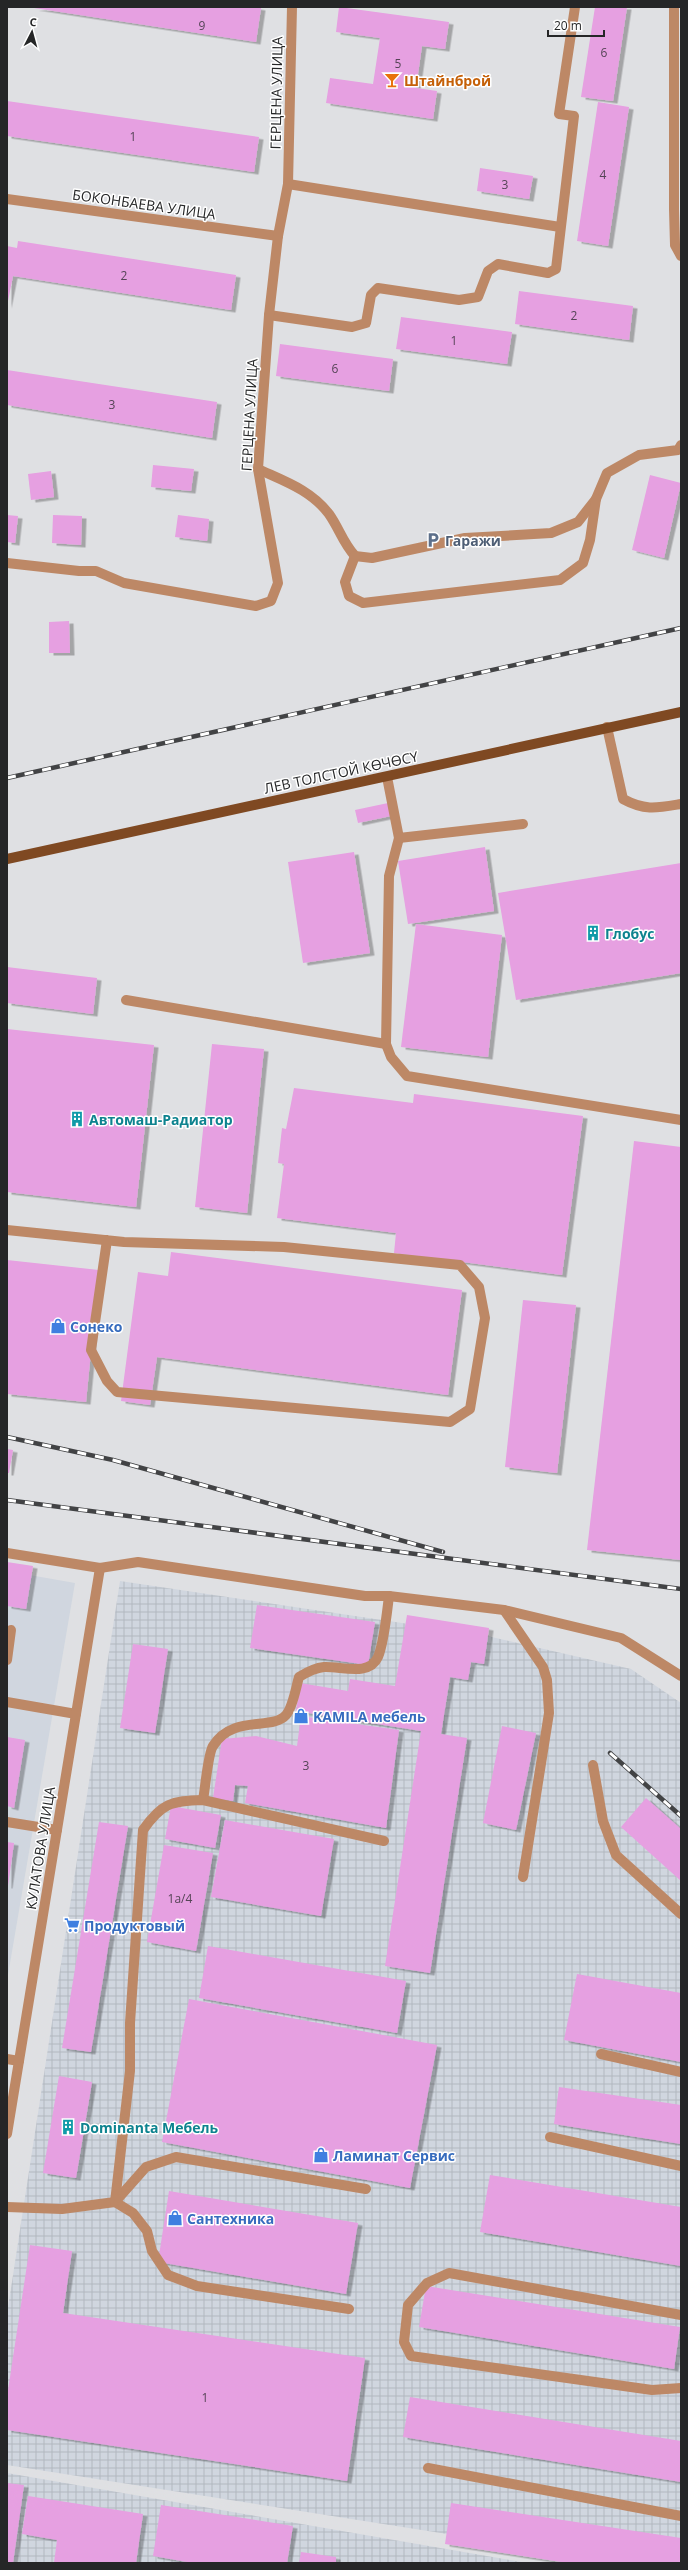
<svg xmlns="http://www.w3.org/2000/svg" width="688" height="2570" font-family="'Open Sans',sans-serif">
	<style>
		.built { fill: #d0d6df }
		.industrial { fill: url(#industrial-grid) }
		.building { fill: #e6a0e1; filter: url(#shadow) }
		.lines { fill: none; stroke-linecap: round; stroke-linejoin: round }
		.service { stroke: #bd8866; stroke-width: 10 }
		.minor { stroke: #bd8866; stroke-width: 10 }
		.primary { stroke: #7f4922; stroke-width: 10 }
		.rail-casing { stroke: #424345; stroke-width: 4.5 }
		.rail { stroke: #fff; stroke-width: 3; stroke-dasharray: 9; stroke-linecap: butt }
		.labels { text-anchor: middle; dominant-baseline: central; stroke-width: 3; stroke-linejoin: round; paint-order: stroke }
		.number-label { font-size: 12px; fill: #554456 }
		.food-label { font-size: 14px; font-weight: bold; fill: #c56008; stroke: #fff; text-anchor: start }
		.street-label { font-size: 14px; fill: #252627; stroke: #fff }
		.service-label { font-size: 14px; font-weight: bold; fill: #4e5e75; stroke: #fff; text-anchor: start }
		.culture-label { font-size: 14px; font-weight: bold; fill: #0d838f; stroke: #fff; text-anchor: start }
		.shop-label { font-size: 14px; font-weight: bold; fill: #366cbe; stroke: #fff; text-anchor: start }
	</style>
	<defs>
		<pattern id="industrial-grid" width="8" height="8" patternUnits="userSpaceOnUse"><rect width="8" height="8" fill="#d0d6df"/><path d="M0 4h8M4 0v8" fill="none" stroke="#b2b8bf"/></pattern>
		<filter id="shadow"><feDropShadow dx="4.5" dy="2.5" stdDeviation="0" flood-color="#0004"/></filter>
	</defs>
	<rect width="100%" height="100%" fill="#dfe0e3"/>
	<path class="built" d="M 7,1571 L 75,1583 L 7,1981 Z"/>
	<g class="industrial">
		<path d="M 120,1581 L 483,1635 L 631,1669 L 681,1703 L 681,2563 L 632,2563 L 7,2465 L 7,2314 Z"/>
		<path d="M 7,2473 L 527,2563 L 7,2563 Z"/>
	</g>
	<g class="building">
		<path d="M 255,7 L 261,8 L 256,42 L 34,8 Z"/>
		<path d="M 339,7 L 449,22 L 445,49 L 422,46 L 416,88 L 437,91 L 433,119 L 326,103 L 330,78 L 373,84 L 380,38 L 336,32 Z"/>
		<path d="M 595,7 L 627,7 L 613,101 L 581,97 Z"/>
		<path d="M 7,101 L 259,137 L 254,172 L 7,136 Z"/>
		<path d="M 598,102 L 629,107 L 608,246 L 577,241 Z"/>
		<path d="M 480,168 L 533,176 L 529,199 L 477,191 Z"/>
		<path d="M 18,241 L 236,275 L 231,310 L 13,276 L 7,306 L 7,246 L 17,248 Z"/>
		<path d="M 519,291 L 633,306 L 629,340 L 515,324 Z"/>
		<path d="M 401,317 L 512,332 L 507,364 L 396,349 Z"/>
		<path d="M 280,344 L 393,359 L 389,391 L 276,376 Z"/>
		<path d="M 7,370 L 217,402 L 212,438 L 7,405 Z"/>
		<path d="M 153,465 L 194,469 L 191,491 L 151,487 Z"/>
		<path d="M 51,471 L 54,497 L 31,500 L 28,474 Z"/>
		<path d="M 650,475 L 681,483 L 664,558 L 632,550 Z"/>
		<path d="M 7,515 L 18,516 L 15,543 L 7,542 Z"/>
		<path d="M 53,515 L 82,516 L 81,545 L 52,543 Z"/>
		<path d="M 178,515 L 209,519 L 207,541 L 175,537 Z"/>
		<path d="M 69,621 L 70,653 L 49,653 L 49,622 Z"/>
		<path d="M 388,803 L 391,816 L 358,823 L 355,810 Z"/>
		<path d="M 485,847 L 494,911 L 408,924 L 398,861 Z"/>
		<path d="M 354,852 L 370,953 L 303,963 L 288,862 Z"/>
		<path d="M 681,863 L 681,973 L 516,1000 L 498,893 Z"/>
		<path d="M 416,924 L 502,935 L 488,1057 L 401,1047 Z"/>
		<path d="M 7,967 L 97,978 L 93,1014 L 7,1003 Z"/>
		<path d="M 7,1029 L 154,1045 L 136,1207 L 7,1192 Z"/>
		<path d="M 212,1044 L 264,1049 L 247,1213 L 195,1207 Z"/>
		<path d="M 294,1088 L 413,1103 L 414,1094 L 583,1116 L 562,1275 L 394,1253 L 396,1233 L 277,1218 L 284,1164 L 278,1163 L 282,1128 L 286,1129 Z"/>
		<path d="M 634,1141 L 681,1147 L 681,1560 L 587,1550 Z"/>
		<path d="M 171,1252 L 462,1290 L 448,1395 L 157,1357 L 150,1405 L 121,1401 L 138,1272 L 168,1276 Z"/>
		<path d="M 7,1260 L 99,1270 L 86,1402 L 7,1394 Z"/>
		<path d="M 523,1300 L 576,1305 L 557,1473 L 505,1467 Z"/>
		<path d="M 7,1449 L 13,1450 L 9,1473 L 7,1473 Z"/>
		<path d="M 7,1562 L 33,1566 L 26,1609 L 7,1606 Z"/>
		<path d="M 257,1605 L 375,1622 L 368,1665 L 250,1648 Z"/>
		<path d="M 407,1615 L 489,1628 L 484,1664 L 471,1662 L 468,1680 L 450,1677 L 441,1734 L 467,1738 L 430,1973 L 385,1966 L 421,1731 L 296,1711 L 300,1683 L 348,1691 L 350,1679 L 395,1686 Z"/>
		<path d="M 133,1644 L 168,1649 L 155,1733 L 120,1728 Z"/>
		<path d="M 301,1716 L 399,1730 L 386,1828 L 245,1803 L 248,1786 L 235,1785 L 233,1801 L 213,1798 L 222,1739 L 256,1736 L 297,1746 Z"/>
		<path d="M 502,1726 L 536,1733 L 516,1830 L 483,1823 Z"/>
		<path d="M 7,1737 L 25,1740 L 14,1808 L 7,1806 Z"/>
		<path d="M 646,1798 L 681,1829 L 681,1881 L 621,1827 Z"/>
		<path d="M 171,1806 L 221,1815 L 215,1848 L 165,1839 Z"/>
		<path d="M 225,1820 L 334,1839 L 321,1916 L 211,1897 Z"/>
		<path d="M 99,1822 L 128,1826 L 91,2052 L 62,2048 Z"/>
		<path d="M 7,1842 L 14,1843 L 8,1886 L 7,1886 Z"/>
		<path d="M 164,1845 L 213,1853 L 196,1951 L 147,1942 Z"/>
		<path d="M 208,1946 L 406,1981 L 397,2033 L 199,1998 Z"/>
		<path d="M 577,1974 L 681,1993 L 681,2062 L 564,2040 Z"/>
		<path d="M 189,1999 L 437,2045 L 410,2188 L 162,2142 Z"/>
		<path d="M 59,2076 L 92,2082 L 76,2178 L 43,2173 Z"/>
		<path d="M 559,2087 L 681,2105 L 681,2144 L 554,2124 Z"/>
		<path d="M 490,2175 L 681,2207 L 681,2266 L 480,2232 Z"/>
		<path d="M 169,2191 L 358,2223 L 346,2294 L 158,2262 Z"/>
		<path d="M 30,2245 L 72,2251 L 63,2313 L 365,2358 L 347,2481 L 7,2430 L 7,2397 Z"/>
		<path d="M 426,2286 L 680,2327 L 674,2369 L 419,2327 Z"/>
		<path d="M 410,2397 L 681,2441 L 681,2482 L 403,2437 Z"/>
		<path d="M 7,2483 L 24,2485 L 13,2563 L 7,2563 Z"/>
		<path d="M 28,2496 L 143,2514 L 136,2563 L 54,2563 L 57,2540 L 22,2534 Z"/>
		<path d="M 451,2503 L 681,2538 L 680,2563 L 568,2563 L 445,2544 Z"/>
		<path d="M 161,2505 L 293,2526 L 287,2563 L 193,2563 L 153,2556 Z"/>
		<path d="M 301,2552 L 336,2557 L 336,2563 L 299,2563 Z"/>
	</g>
	<g class="lines">
		<g class="service">
			<path d="M 269,315 L 352,327 L 366,323 L 371,295 L 378,288 L 459,300 L 478,297 L 488,271 L 498,264 L 548,273 L 556,269 L 574,116 L 559,114 L 575,7"/>
			<path d="M 607,727 L 623,799 C 645,811 657,808 681,804"/>
			<path d="M 387,777 L 399,838 L 389,876 L 386,1044 L 391,1057 L 407,1076 L 681,1120"/>
			<path d="M 399,838 L 523,824"/>
			<path d="M 126,1000 L 386,1044"/>
			<path d="M 7,1230 L 124,1242 L 284,1247 L 460,1265 L 479,1287 L 485,1318 L 470,1409 L 450,1422 L 117,1392 L 107,1381 L 91,1350 L 107,1240"/>
			<path d="M 504,1610 L 543,1667 L 547,1680 L 549,1713 L 523,1877"/>
			<path d="M 7,1660 L 11,1630"/>
			<path d="M 7,1702 L 76,1714"/>
			<path d="M 593,1765 L 603,1821 L 616,1855 L 681,1914"/>
			<path d="M 203,1800 C 205,1790 208,1753 213,1746 C 233,1714 272,1731 286,1715 C 293,1707 296,1687 299,1677 C 307,1672 314,1668 324,1667 C 341,1666 369,1677 378,1657 C 384,1643 387,1612 389,1596"/>
			<path d="M 7,1822 L 57,1830"/>
			<path d="M 601,2054 L 681,2072"/>
			<path d="M 7,2059 L 19,2061"/>
			<path d="M 550,2137 L 681,2166"/>
			<path d="M 7,2207 L 62,2209 L 115,2202 L 146,2167 L 176,2157 L 366,2189"/>
			<path d="M 349,2309 L 197,2286 L 168,2275 L 152,2251 L 147,2231 L 133,2213 L 115,2202 L 130,2071 L 130,2023 L 143,1830 C 162,1803 171,1801 203,1800 L 384,1841"/>
			<path d="M 681,2315 L 449,2273 L 427,2283 L 408,2305 L 404,2342 L 411,2356 L 652,2390 L 681,2388"/>
			<path d="M 428,2468 L 681,2516"/>
		</g>
		<g class="minor">
			<path d="M 674,7 L 674,209 L 675,245 L 681,256"/>
			<path d="M 288,184 L 560,227"/>
			<path d="M 7,199 L 278,236"/>
			<path d="M 258,469 C 284,481 311,490 329,514 C 339,528 343,543 355,556 L 372,558 L 465,538 L 551,533 L 578,522 L 596,499 L 607,473 L 639,455 L 678,450 L 681,445"/>
			<path d="M 355,556 L 345,582 L 349,596 L 363,603 L 560,580 L 583,563 L 590,540 L 596,499"/>
			<path d="M 7,563 L 79,571 L 96,571 L 124,583 L 256,606 L 271,601 L 278,583 L 258,469 L 269,315 L 278,236 L 288,184 L 292,7"/>
			<path d="M 7,1553 L 100,1568 L 138,1562 L 365,1596 L 389,1596 L 504,1610 L 621,1638 L 681,1676"/>
			<path d="M 7,2134 L 100,1568"/>
		</g>
		<path class="primary" d="M 7,859 L 681,712"/>
		<defs>
			<g id="rail">
				<path d="M 7,778 L 681,628"/>
				<path d="M 7,1437 L 113,1460 L 443,1552"/>
				<path d="M 7,1500 L 681,1589"/>
				<path d="M 610,1753 L 681,1816"/>
			</g>
		</defs>
		<use href="#rail" class="rail-casing"/>
		<use href="#rail" class="rail"/>
	</g>
	<defs>
		<symbol id="bar-bare" viewBox="-9 -9 18 18"><path d="M-6-5H6L.8 .8V4.5H3.5V6h-7V4.5H-.8V.8Z" fill="#e8710a" stroke="#fff" stroke-width="2.5" paint-order="stroke"/></symbol>
		<symbol id="parking-bare" viewBox="-9 -9 18 18"><path d="M-3.5-5.5H1a3.5 3.5 0 0 1 0 7H-1V5.5H-3.5ZM-1-3.4V-.6H.8a1.4 1.4 0 0 0 0-2.8Z" fill="#5c6f8a" stroke="#fff" stroke-width="2.5" paint-order="stroke"/></symbol>
		<symbol id="building-bare" viewBox="-9 -9 18 18"><path d="M-4-6H4V6H1V3H-1V6H-4ZM-2.5-4.3h1.7v1.8h-1.7ZM.8-4.3h1.7v1.8H.8ZM-2.5-1h1.7V.8h-1.7ZM.8-1h1.7V.8H.8Z" fill="#0f9aa8" stroke="#fff" stroke-width="2.5" paint-order="stroke"/></symbol>
		<symbol id="shop-bare" viewBox="-9 -9 18 18"><path d="M-5-2.5h2.3a2.7 3.5 0 0 1 5.4 0H5L5.5 6h-11ZM-1.5-2.5h3a1.5 2.3 0 0 0-3 0Z" fill="#3f7fe0" stroke="#fff" stroke-width="2.5" paint-order="stroke"/></symbol>
		<symbol id="supermarket-bare" viewBox="-9 -9 18 18"><path d="M-6-5.5h2.5l.6 2H6L4.5 2H-2.5L-4.4-4H-6ZM-1.5 3.2a1.3 1.3 0 1 0 .1 0ZM3 3.2a1.3 1.3 0 1 0 .1 0Z" fill="#3f7fe0" stroke="#fff" stroke-width="2.5" paint-order="stroke"/></symbol>
	</defs>
	<g fill-rule="evenodd">
		<use href="#bar-bare" x="381" y="69" width="22" height="22"/>
		<use href="#parking-bare" x="422" y="529" width="22" height="22"/>
		<use href="#building-bare" x="582" y="922" width="22" height="22"/>
		<use href="#building-bare" x="66" y="1108" width="22" height="22"/>
		<use href="#shop-bare" x="47" y="1315" width="22" height="22"/>
		<use href="#shop-bare" x="290" y="1705" width="22" height="22"/>
		<use href="#supermarket-bare" x="61" y="1914" width="22" height="22"/>
		<use href="#building-bare" x="57" y="2116" width="22" height="22"/>
		<use href="#shop-bare" x="310" y="2144" width="22" height="22"/>
		<use href="#shop-bare" x="164" y="2207" width="22" height="22"/>
	</g>
	<g class="labels">
		<g class="number-label">
			<text x="202" y="25">9</text>
			<text x="604" y="52">6</text>
			<text x="398" y="63">5</text>
			<text x="133" y="136">1</text>
			<text x="603" y="174">4</text>
			<text x="505" y="184">3</text>
			<text x="124" y="275">2</text>
			<text x="574" y="315">2</text>
			<text x="454" y="340">1</text>
			<text x="335" y="368">6</text>
			<text x="112" y="404">3</text>
			<text x="306" y="1765">3</text>
			<text x="180" y="1898">1а/4</text>
			<text x="205" y="2397">1</text>
		</g>
		<g class="food-label">
			<text x="404" y="80">Штайнброй</text>
		</g>
		<g class="street-label">
			<text transform="translate(276 93) rotate(-89)">ГЕРЦЕНА УЛИЦА</text>
			<text transform="translate(144 204) rotate(8)">БОКОНБАЕВА УЛИЦА</text>
			<text transform="translate(249 415) rotate(-87)">ГЕРЦЕНА УЛИЦА</text>
			<text transform="translate(341 772) rotate(-12)">ЛЕВ ТОЛСТОЙ КӨЧӨСҮ</text>
			<text transform="translate(40 1848) rotate(-81)">КУЛАТОВА УЛИЦА</text>
		</g>
		<g class="service-label">
			<text x="445" y="540">Гаражи</text>
		</g>
		<g class="culture-label">
			<text x="605" y="933">Глобус</text>
			<text x="89" y="1119">Автомаш-Радиатор</text>
			<text x="80" y="2127">Dominanta Мебель</text>
		</g>
		<g class="shop-label">
			<text x="70" y="1326">Сонеко</text>
			<text x="313" y="1716">KAMILA мебель</text>
			<text x="84" y="1925">Продуктовый</text>
			<text x="333" y="2155">Ламинат Сервис</text>
			<text x="187" y="2218">Сантехника</text>
		</g>
	</g>
	<rect width="688" height="2570" fill="none" stroke="#252627" stroke-width="16"/>
	<g transform="translate(32 32) rotate(6)" stroke="#ffffff" stroke-width="3" paint-order="stroke">
	<path d="M0-3L7 15L0 10L-7 15Z" fill="#252627"/>
	<text y="-6" font-size="11" font-weight="bold" text-anchor="middle" fill="#252627">С</text>
	</g>
	<path d="M548 30v6h56v-6" fill="none" stroke="#252627" stroke-width="2"/>
	<text x="554" y="30" font-size="12" fill="#252627" stroke="#ffffff" stroke-width="3" paint-order="stroke">20 m</text>
</svg>
